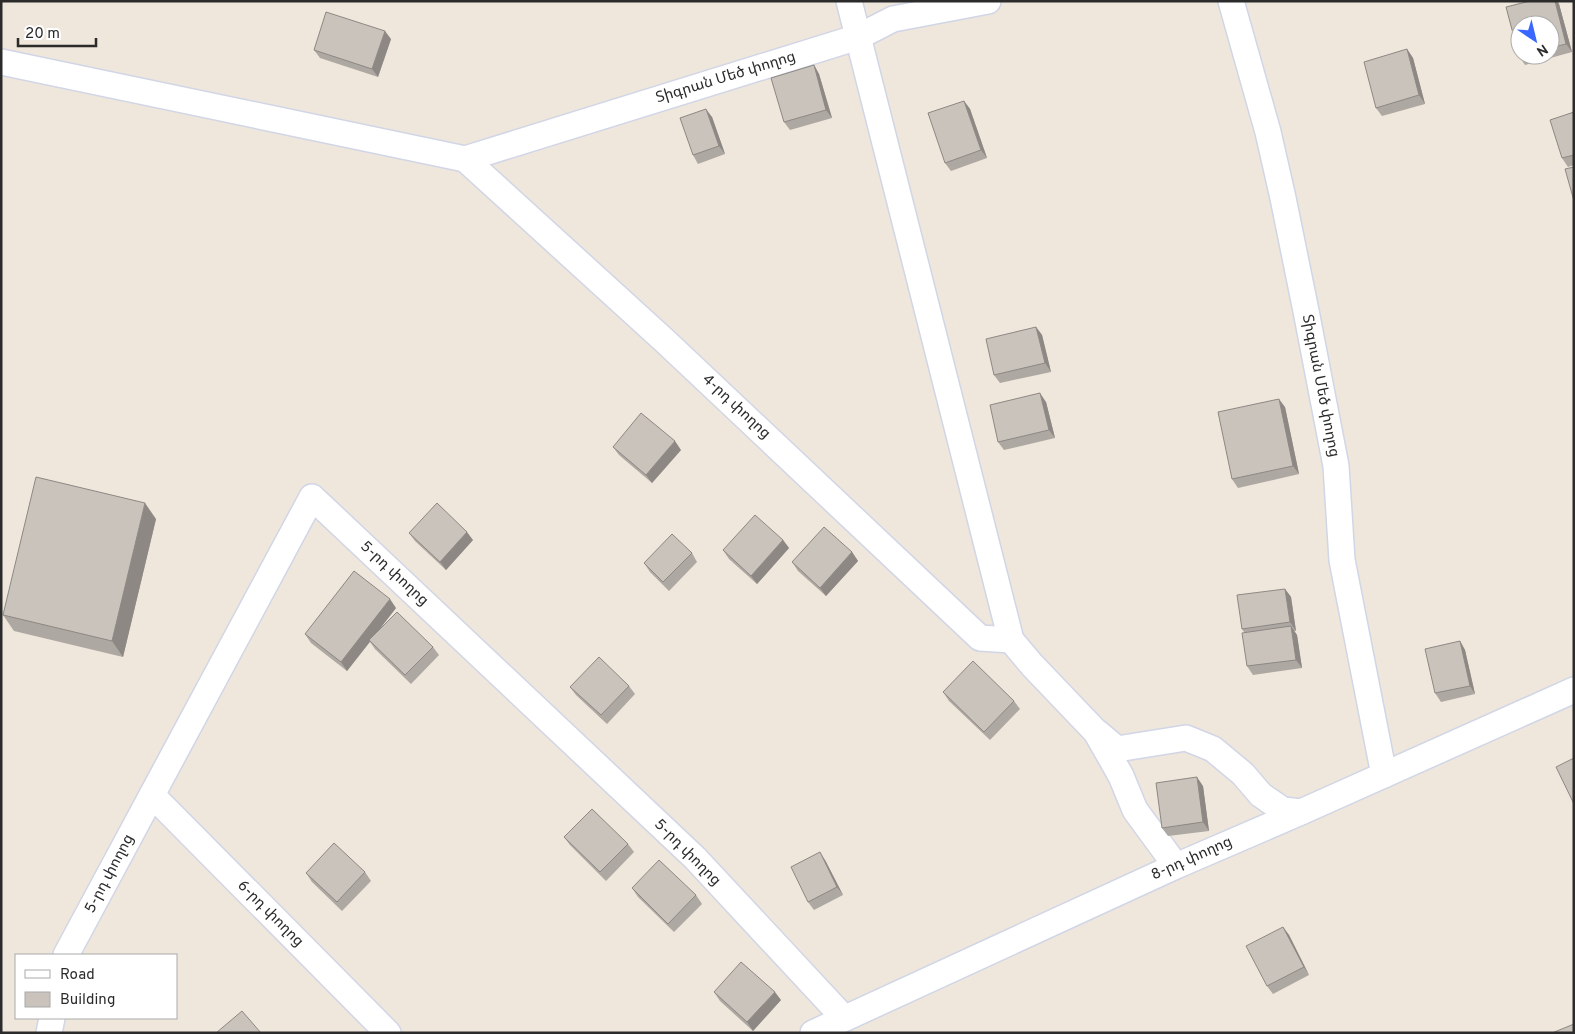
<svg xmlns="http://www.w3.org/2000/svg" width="1575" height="1034" font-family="Overpass,'Noto Sans Armenian',sans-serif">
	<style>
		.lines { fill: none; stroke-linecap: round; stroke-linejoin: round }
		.minor-casing { stroke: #d1d6e6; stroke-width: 28 }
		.minor { stroke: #fff; stroke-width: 25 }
		.wall { fill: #aea8a2; fill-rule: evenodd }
		.shaded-wall { fill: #8d8884 }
		.building { fill: #cac3bc; stroke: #8d8884 }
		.labels { text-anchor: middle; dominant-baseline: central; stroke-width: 4.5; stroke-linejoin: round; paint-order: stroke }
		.street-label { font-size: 15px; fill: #2b2b2b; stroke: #fff }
	</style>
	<rect width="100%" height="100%" fill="#efe6dc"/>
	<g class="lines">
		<defs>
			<g id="minor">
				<path d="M 849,1 L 1011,640 L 1032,665 L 1096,732 L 1121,776 L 1135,810 L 1176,866"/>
				<path d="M 1231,1 L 1268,132 L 1283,198 L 1306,311 L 1336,466 L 1342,560 L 1384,775"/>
				<path d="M 1,62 L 465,159 L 858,37 L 893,19 L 988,1"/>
				<path d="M 465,159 L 666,342 L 980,638 L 1011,640"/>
				<path d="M 1098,733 L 1117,749 L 1186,738 L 1213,749 L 1243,774 L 1261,795 L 1283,810 L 1301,812"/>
				<path d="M 152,795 L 388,1033"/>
				<path d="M 66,955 L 312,497 L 695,858 L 844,1018"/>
				<path d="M 49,1033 L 52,1018"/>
				<path d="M 813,1033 L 1176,866 L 1301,812 L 1574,690"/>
			</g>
		</defs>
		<use href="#minor" class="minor-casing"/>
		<use href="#minor" class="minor"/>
	</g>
	<g class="wall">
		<path d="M 1530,1 L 1557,1 L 1559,4 L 1572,52 L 1525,65 L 1519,56 L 1506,7 ZM 1520,25 L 1550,25 L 1550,55 L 1520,55 Z"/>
		<path d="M 391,39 L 378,77 L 320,58 L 314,50 Z"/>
		<path d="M 1407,49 L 1413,58 L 1425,104 L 1382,116 L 1376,108 Z"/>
		<path d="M 814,65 L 819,74 L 832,118 L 790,130 L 784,122 Z"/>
		<path d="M 964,101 L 970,109 L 987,158 L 951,171 L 945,163 Z"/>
		<path d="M 1574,112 L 1574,165 L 1568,167 L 1562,158 Z"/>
		<path d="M 712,117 L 725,154 L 698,164 L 693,155 Z"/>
		<path d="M 1036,327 L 1042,335 L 1051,372 L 1000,383 L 994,375 Z"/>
		<path d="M 1046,402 L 1055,438 L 1004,450 L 998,442 Z"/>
		<path d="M 1285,407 L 1299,474 L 1238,488 L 1232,479 Z"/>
		<path d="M 613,447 L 681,450 L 652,483 L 619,455 Z"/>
		<path d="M 156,519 L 123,657 L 14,631 L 3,615 Z"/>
		<path d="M 409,533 L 473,540 L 446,570 L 415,541 Z"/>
		<path d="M 783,540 L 789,548 L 757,584 L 729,559 L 723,550 Z"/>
		<path d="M 852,552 L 858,561 L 826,596 L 798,571 L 792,562 Z"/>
		<path d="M 692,553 L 697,562 L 669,591 L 650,572 L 644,563 Z"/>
		<path d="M 1285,589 L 1291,597 L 1296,631 L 1294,631 L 1297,635 L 1302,668 L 1253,675 L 1247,666 L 1244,632 L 1242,629 Z"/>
		<path d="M 396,608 L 378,631 L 433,647 L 439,655 L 411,684 L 375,649 L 370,642 L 347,671 L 311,643 L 305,634 Z"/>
		<path d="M 1460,641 L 1465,650 L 1475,694 L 1441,702 L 1435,693 Z"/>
		<path d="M 629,686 L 635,694 L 607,724 L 576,695 L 570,687 Z"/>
		<path d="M 943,692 L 1014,701 L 1020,709 L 990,740 L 949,701 Z"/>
		<path d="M 1203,786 L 1209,831 L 1168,836 L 1162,828 Z"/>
		<path d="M 564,837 L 628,844 L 634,852 L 606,881 L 570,845 Z"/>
		<path d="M 825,860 L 843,895 L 814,910 L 808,902 Z"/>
		<path d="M 365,872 L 371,881 L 342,911 L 312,882 L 306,873 Z"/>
		<path d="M 632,888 L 696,895 L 702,904 L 674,932 L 638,897 Z"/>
		<path d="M 1283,927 L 1289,935 L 1309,975 L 1273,994 L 1267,986 Z"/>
		<path d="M 714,992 L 781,1000 L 753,1031 L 720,1001 Z"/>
	</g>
	<g class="shaded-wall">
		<path d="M 1555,1 L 1557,1 L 1559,4 L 1572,52 L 1566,44 Z"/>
		<path d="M 385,31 L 391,39 L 378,77 L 372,69 Z"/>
		<path d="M 1407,49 L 1413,58 L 1425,104 L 1419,95 Z"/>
		<path d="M 814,65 L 819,74 L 832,118 L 826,110 Z"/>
		<path d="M 964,101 L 970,109 L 987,158 L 981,150 Z"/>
		<path d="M 706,109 L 712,117 L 725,154 L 719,146 Z"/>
		<path d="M 1036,327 L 1042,335 L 1051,372 L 1045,363 Z"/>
		<path d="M 1040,393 L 1046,402 L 1055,438 L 1049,430 Z"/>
		<path d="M 1279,399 L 1285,407 L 1299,474 L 1293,466 Z"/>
		<path d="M 675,441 L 681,450 L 652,483 L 646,475 Z"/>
		<path d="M 145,503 L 156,519 L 123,657 L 112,641 Z"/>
		<path d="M 467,532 L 473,540 L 446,570 L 440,562 Z"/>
		<path d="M 783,540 L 789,548 L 757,584 L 751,576 Z"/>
		<path d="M 852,552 L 858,561 L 826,596 L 820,588 Z"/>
		<path d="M 1285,589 L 1291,597 L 1296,631 L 1290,622 Z"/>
		<path d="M 390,599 L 396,608 L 347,671 L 341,662 Z"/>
		<path d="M 1291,626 L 1297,635 L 1302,668 L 1296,660 Z"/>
		<path d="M 1460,641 L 1465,650 L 1475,694 L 1470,686 Z"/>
		<path d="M 1197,777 L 1203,786 L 1209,831 L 1203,822 Z"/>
		<path d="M 820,852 L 825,860 L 843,895 L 837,887 Z"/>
		<path d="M 1283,927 L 1289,935 L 1309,975 L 1304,967 Z"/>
		<path d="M 775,992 L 781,1000 L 753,1031 L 747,1022 Z"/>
	</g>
	<g class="building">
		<path d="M 1530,1 L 1555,1 L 1566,44 L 1550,48 L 1550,25 L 1520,25 L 1520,55 L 1524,55 L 1519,56 L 1506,7 Z"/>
		<path d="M 326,12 L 385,31 L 372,69 L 314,50 Z"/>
		<path d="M 1407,49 L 1419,95 L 1376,108 L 1364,62 Z"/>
		<path d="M 814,65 L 826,110 L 784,122 L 771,78 Z"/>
		<path d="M 964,101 L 981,150 L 945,163 L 928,113 Z"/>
		<path d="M 706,109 L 719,146 L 693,155 L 680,118 Z"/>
		<path d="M 1574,112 L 1574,155 L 1562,158 L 1550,120 Z"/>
		<path d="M 1574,167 L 1574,201 L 1565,169 Z"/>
		<path d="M 1036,327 L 1045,363 L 994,375 L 986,339 Z"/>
		<path d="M 1040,393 L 1049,430 L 998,442 L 990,405 Z"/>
		<path d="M 1279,399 L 1293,466 L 1232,479 L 1218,412 Z"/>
		<path d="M 641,413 L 675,441 L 646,475 L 613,447 Z"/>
		<path d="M 36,477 L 145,503 L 112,641 L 3,615 Z"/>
		<path d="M 437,503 L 467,532 L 440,562 L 409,533 Z"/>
		<path d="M 755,515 L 783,540 L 751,576 L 723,550 Z"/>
		<path d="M 824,527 L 852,552 L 820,588 L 792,562 Z"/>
		<path d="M 672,534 L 692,553 L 663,582 L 644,563 Z"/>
		<path d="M 354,571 L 390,599 L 341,662 L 305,634 Z"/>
		<path d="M 1285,589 L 1290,622 L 1242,629 L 1237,595 Z"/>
		<path d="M 397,612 L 433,647 L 405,675 L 369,640 Z"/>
		<path d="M 1291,626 L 1296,660 L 1247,666 L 1242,633 Z"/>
		<path d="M 1460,641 L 1470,686 L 1435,693 L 1425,649 Z"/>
		<path d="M 599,657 L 629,686 L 601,715 L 570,687 Z"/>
		<path d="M 973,661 L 1014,701 L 984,732 L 943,692 Z"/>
		<path d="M 1574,758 L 1574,804 L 1556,767 Z"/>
		<path d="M 1197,777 L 1203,822 L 1162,828 L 1156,783 Z"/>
		<path d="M 592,809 L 628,844 L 600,872 L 564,837 Z"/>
		<path d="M 334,843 L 365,872 L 337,902 L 306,873 Z"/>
		<path d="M 820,852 L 837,887 L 808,902 L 791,867 Z"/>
		<path d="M 659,860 L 696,895 L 668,924 L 632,888 Z"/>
		<path d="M 1283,927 L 1304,967 L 1267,986 L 1246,946 Z"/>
		<path d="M 741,962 L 775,992 L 747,1022 L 714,992 Z"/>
		<path d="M 242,1011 L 261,1033 L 216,1033 Z"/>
		<path d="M 1574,1024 L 1574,1033 L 1552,1033 Z"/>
	</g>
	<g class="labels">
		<g class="street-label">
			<text transform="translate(726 78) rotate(-17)">Տիգրան Մեծ փողոց</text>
			<text transform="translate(1320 386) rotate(79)">Տիգրան Մեծ փողոց</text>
			<text transform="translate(736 407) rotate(43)">4-րդ փողոց</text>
			<text transform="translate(394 574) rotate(43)">5-րդ փողոց</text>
			<text transform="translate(687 853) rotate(45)">5-րդ փողոց</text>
			<text transform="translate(1192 859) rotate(-24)">8-րդ փողոց</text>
			<text transform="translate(110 874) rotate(-62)">5-րդ փողոց</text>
			<text transform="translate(270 914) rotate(45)">6-րդ փողոց</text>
		</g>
	</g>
	<rect width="1575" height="1034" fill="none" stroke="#2b2b2b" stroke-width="5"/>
	<rect x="15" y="954" width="162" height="65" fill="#ffffff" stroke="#aaaaaa"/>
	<rect x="25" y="970" width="25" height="8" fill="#ffffff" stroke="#aaaaaa"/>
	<text x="60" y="979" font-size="15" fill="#2b2b2b">Road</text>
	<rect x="25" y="992" width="25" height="15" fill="#cac3bc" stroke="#aaaaaa"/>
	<text x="60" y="1004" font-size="15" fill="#2b2b2b">Building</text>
	<g transform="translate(1535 40) rotate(145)"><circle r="24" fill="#ffffff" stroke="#aaaaaa"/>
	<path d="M0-4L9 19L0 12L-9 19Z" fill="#3967ff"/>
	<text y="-8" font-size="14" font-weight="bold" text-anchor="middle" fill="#2b2b2b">N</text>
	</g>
	<path d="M18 38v8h78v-8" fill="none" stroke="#2b2b2b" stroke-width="2.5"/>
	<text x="25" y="38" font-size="15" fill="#2b2b2b" stroke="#ffffff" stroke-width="4" paint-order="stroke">20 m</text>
</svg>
